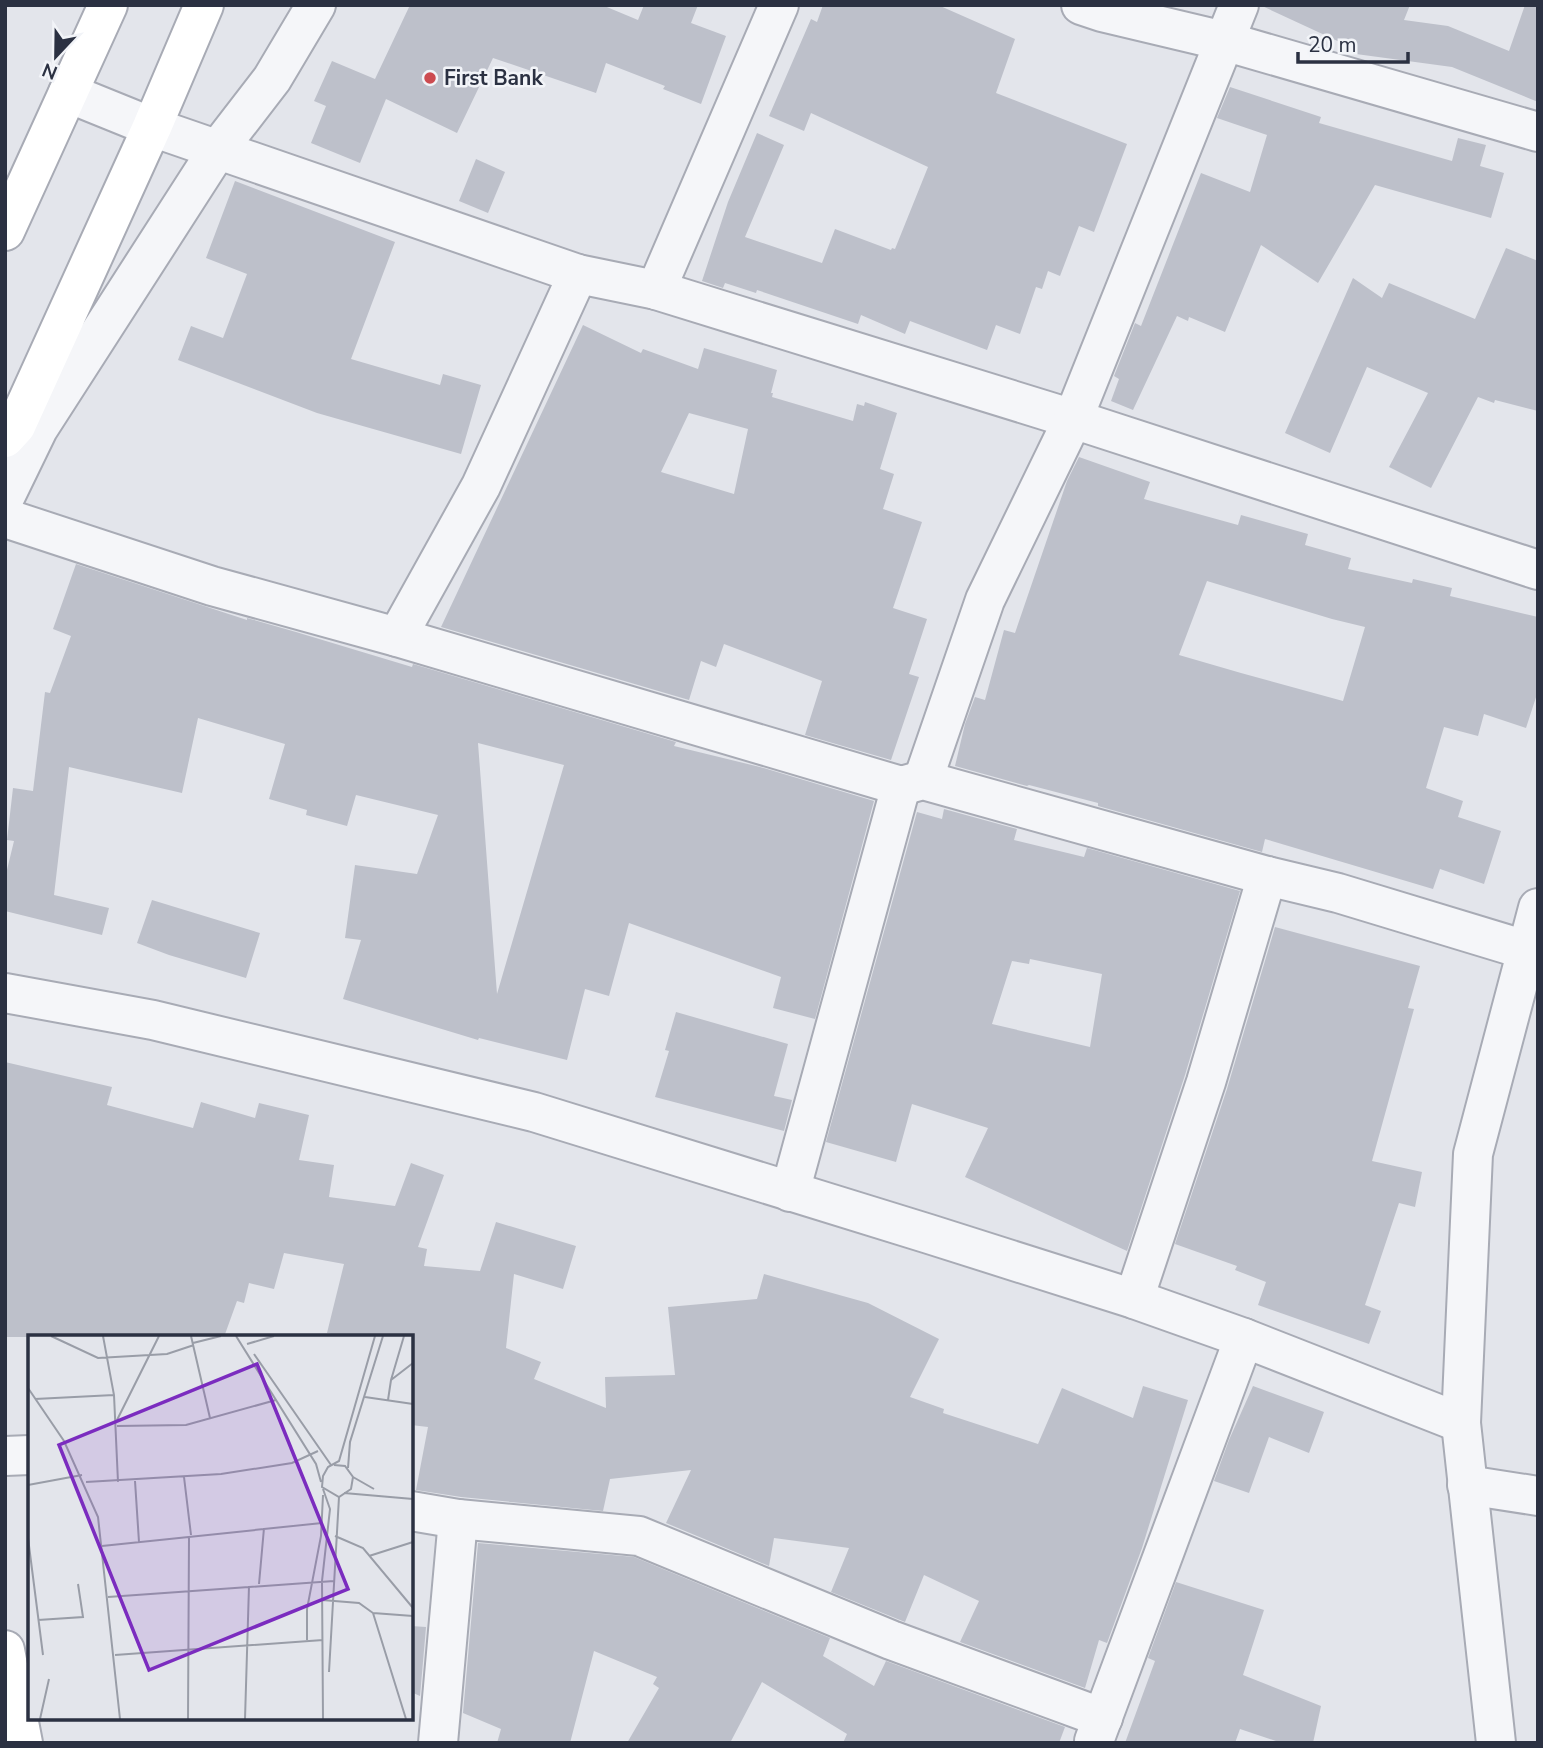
<svg xmlns="http://www.w3.org/2000/svg" width="1543" height="1748" font-family="'Nunito Sans',sans-serif">
	<style>
		.building { fill: #bdc0ca; fill-rule: evenodd }
		.lines { fill: none; stroke-linecap: round; stroke-linejoin: round }
		.minor-casing { stroke: #a8abb5; stroke-width: 42 }
		.secondary-casing { stroke: #a8abb5; stroke-width: 42 }
		.minor { stroke: #f5f6f9; stroke-width: 38 }
		.secondary { stroke: #fff; stroke-width: 38 }
		.poi-dot { fill: #cc4b50; stroke: #f2f4f8; stroke-width: 2.5 }
		.labels { text-anchor: middle; dominant-baseline: central; stroke-width: 5; stroke-linejoin: round; paint-order: stroke }
		.poi-label { font-size: 21px; font-weight: bold; fill: #2b3142; stroke: #f2f4f8; text-anchor: start }
		.inset-road { fill: none; stroke: #999da7; stroke-width: 2 }
		.view { fill: #7b2cbf; fill-opacity: 0.15; stroke: #7b2cbf; stroke-width: 3.5 }
		.inset-edge { fill: none; stroke: #2b3142; stroke-width: 3.5 }
	</style>
	<rect width="100%" height="100%" fill="#e3e5eb"/>
	<g class="building">
		<path d="M 410,5 L 602,5 L 638,20 L 644,5 L 698,5 L 691,23 L 726,36 L 701,104 L 663,89 L 665,86 L 606,63 L 596,93 L 493,58 L 457,133 L 386,99 L 360,163 L 311,143 L 326,106 L 314,101 L 332,61 L 375,79 Z"/>
		<path d="M 823,5 L 938,5 L 1015,39 L 996,93 L 1127,144 L 1094,232 L 1079,226 L 1060,276 L 1048,271 L 1042,289 L 1036,287 L 1020,334 L 996,325 L 987,350 L 910,321 L 905,334 L 861,315 L 858,324 L 757,290 L 756,293 L 725,283 L 723,288 L 702,281 L 728,202 L 757,133 L 784,145 L 745,237 L 822,263 L 835,229 L 891,250 L 892,248 L 895,249 L 928,167 L 811,113 L 804,131 L 769,116 L 811,19 L 817,22 Z"/>
		<path d="M 1260,5 L 1410,5 L 1404,20 L 1448,26 L 1509,51 L 1525,5 L 1538,5 L 1538,102 L 1452,67 L 1356,54 L 1357,50 Z"/>
		<path d="M 1230,87 L 1321,117 L 1319,123 L 1452,161 L 1458,138 L 1486,145 L 1480,166 L 1504,173 L 1491,218 L 1375,185 L 1318,283 L 1261,245 L 1225,332 L 1189,317 L 1188,321 L 1177,316 L 1133,410 L 1111,401 L 1119,379 L 1114,376 L 1135,323 L 1141,326 L 1201,173 L 1250,192 L 1267,135 L 1217,118 Z"/>
		<path d="M 476,159 L 505,172 L 488,213 L 459,201 Z"/>
		<path d="M 235,181 L 395,242 L 351,359 L 440,385 L 443,374 L 481,385 L 461,454 L 317,413 L 178,360 L 191,326 L 223,338 L 247,274 L 206,258 Z"/>
		<path d="M 1506,248 L 1538,261 L 1538,411 L 1495,400 L 1494,403 L 1478,397 L 1431,488 L 1389,467 L 1428,393 L 1367,367 L 1330,453 L 1285,433 L 1353,278 L 1382,298 L 1389,283 L 1475,319 Z"/>
		<path d="M 583,325 L 641,353 L 643,349 L 698,369 L 704,348 L 777,370 L 771,393 L 773,393 L 772,397 L 853,421 L 857,404 L 864,406 L 865,402 L 897,413 L 880,469 L 894,474 L 883,509 L 922,522 L 893,608 L 927,619 L 909,674 L 919,677 L 891,760 L 805,735 L 822,681 L 724,644 L 716,667 L 701,661 L 689,700 L 441,627 ZM 689,413 L 748,429 L 734,494 L 661,472 Z"/>
		<path d="M 1079,457 L 1150,482 L 1144,499 L 1238,525 L 1241,515 L 1308,534 L 1305,545 L 1351,558 L 1348,569 L 1412,583 L 1413,579 L 1452,588 L 1450,596 L 1538,617 L 1538,691 L 1526,728 L 1484,714 L 1478,736 L 1444,727 L 1426,788 L 1463,801 L 1458,817 L 1501,831 L 1484,884 L 1440,869 L 1433,889 L 1265,839 L 1262,852 L 1098,806 L 1098,803 L 1029,785 L 1027,786 L 955,766 L 965,724 L 975,697 L 985,700 L 1004,630 L 1015,633 L 1067,481 ZM 1207,581 L 1332,619 L 1365,627 L 1343,701 L 1241,673 L 1179,655 Z"/>
		<path d="M 76,564 L 247,620 L 247,618 L 296,632 L 412,667 L 413,664 L 676,742 L 674,746 L 760,767 L 874,801 L 815,1019 L 773,1008 L 781,977 L 629,923 L 609,996 L 585,989 L 567,1060 L 479,1038 L 478,1040 L 343,999 L 361,940 L 345,938 L 355,865 L 417,874 L 438,815 L 356,795 L 347,826 L 306,815 L 307,810 L 269,799 L 285,744 L 198,718 L 182,793 L 69,767 L 54,895 L 109,908 L 102,935 L 5,911 L 5,878 L 14,841 L 7,840 L 13,788 L 33,791 L 45,692 L 50,693 L 71,636 L 53,629 ZM 478,743 L 564,765 L 497,994 Z"/>
		<path d="M 944,809 L 1017,829 L 1014,840 L 1084,857 L 1087,848 L 1240,891 L 1185,1075 L 1127,1251 L 965,1177 L 988,1128 L 912,1104 L 896,1162 L 826,1142 L 917,812 L 942,819 ZM 1030,959 L 1102,974 L 1090,1047 L 992,1024 L 1012,961 L 1029,964 Z"/>
		<path d="M 152,900 L 260,933 L 246,978 L 169,955 L 137,943 Z"/>
		<path d="M 1275,927 L 1420,966 L 1408,1008 L 1414,1009 L 1372,1161 L 1422,1172 L 1415,1207 L 1399,1203 L 1365,1305 L 1381,1311 L 1369,1344 L 1258,1305 L 1266,1282 L 1235,1270 L 1237,1266 L 1175,1244 L 1227,1089 Z"/>
		<path d="M 676,1012 L 788,1044 L 774,1096 L 792,1100 L 784,1131 L 655,1097 L 669,1051 L 665,1050 Z"/>
		<path d="M 5,1062 L 112,1087 L 107,1105 L 193,1128 L 201,1102 L 255,1118 L 259,1103 L 309,1115 L 299,1160 L 334,1165 L 329,1197 L 395,1206 L 411,1163 L 444,1175 L 418,1247 L 427,1249 L 424,1266 L 480,1271 L 496,1222 L 576,1246 L 563,1289 L 514,1274 L 506,1348 L 541,1362 L 534,1379 L 606,1408 L 605,1377 L 675,1375 L 668,1307 L 757,1299 L 764,1274 L 868,1303 L 939,1339 L 910,1397 L 944,1409 L 943,1413 L 1038,1444 L 1062,1388 L 1133,1418 L 1143,1386 L 1188,1400 L 1142,1548 L 1107,1643 L 1099,1640 L 1085,1688 L 960,1642 L 979,1601 L 924,1575 L 905,1622 L 831,1592 L 849,1548 L 774,1538 L 769,1566 L 666,1523 L 691,1470 L 610,1479 L 603,1511 L 461,1497 L 416,1490 L 428,1427 L 411,1425 L 411,1337 L 345,1337 L 327,1333 L 344,1264 L 284,1253 L 274,1289 L 249,1283 L 244,1303 L 237,1301 L 224,1337 L 5,1337 Z"/>
		<path d="M 1253,1386 L 1324,1412 L 1309,1453 L 1269,1437 L 1249,1493 L 1214,1481 L 1229,1440 Z"/>
		<path d="M 478,1543 L 634,1557 L 830,1638 L 823,1656 L 874,1686 L 886,1661 L 1065,1727 L 1059,1743 L 843,1743 L 847,1734 L 762,1682 L 730,1743 L 627,1743 L 659,1688 L 653,1684 L 657,1677 L 594,1651 L 570,1743 L 497,1743 L 501,1729 L 463,1713 Z"/>
		<path d="M 1176,1582 L 1264,1610 L 1243,1675 L 1321,1706 L 1313,1743 L 1282,1743 L 1240,1729 L 1235,1743 L 1125,1743 L 1155,1661 L 1148,1658 Z"/>
		<path d="M 411,1626 L 426,1627 L 420,1696 L 411,1692 Z"/>
	</g>
	<g class="lines">
		<defs>
			<g id="minor">
				<path d="M 1081,5 L 1102,12 L 1224,41 L 1538,132"/>
				<path d="M 68,93 L 152,127 L 578,274 L 656,290 L 1073,419 L 1538,570"/>
				<path d="M 656,290 L 779,5"/>
				<path d="M 5,497 L 38,429 L 218,149 L 272,79 L 316,5"/>
				<path d="M 5,518 L 212,586 L 397,637 L 901,786 L 923,780 L 1267,876 L 1338,893 L 1526,950"/>
				<path d="M 397,637 L 481,486 L 578,274"/>
				<path d="M 923,780 L 985,600 L 1073,419 L 1239,5"/>
				<path d="M 5,993 L 153,1020 L 534,1112 L 929,1234 L 1134,1299 L 1244,1338 L 1461,1423"/>
				<path d="M 790,1192 L 901,786"/>
				<path d="M 1134,1299 L 1206,1082 L 1267,876"/>
				<path d="M 5,1456 L 30,1455"/>
				<path d="M 1467,1485 L 1538,1496"/>
				<path d="M 411,1511 L 458,1519 L 639,1536 L 891,1640 L 1103,1718"/>
				<path d="M 1094,1741 L 1244,1338"/>
				<path d="M 438,1743 L 458,1519"/>
				<path d="M 1496,1743 L 1461,1423 L 1473,1154 L 1538,908"/>
			</g>
			<g id="secondary">
				<path d="M 5,231 L 108,5"/>
				<path d="M 5,438 L 16,426 L 152,127 L 204,5"/>
				<path d="M 5,1650 L 23,1743"/>
			</g>
		</defs>
		<use href="#minor" class="minor-casing"/>
		<use href="#secondary" class="secondary-casing"/>
		<use href="#minor" class="minor"/>
		<use href="#secondary" class="secondary"/>
	</g>
	<circle class="poi-dot" cx="430" cy="78" r="7"/>
	<g class="labels">
		<g class="poi-label">
			<text x="444" y="78">First Bank</text>
		</g>
	</g>
	<g transform="translate(28 1335)">
		<rect width="385" height="385" fill="#e3e5eb"/>
		<path class="inset-road" d="M 23,1 L 70,23 L 139,19 L 166,10M 75,1 L 86,60 L 90,147M 163,1 L 182,83M 208,1 L 288,129 L 293,147M 165,8 L 193,1M 219,9 L 246,1M 226,19 L 303,130M 363,45 L 376,1M 0,53 L 36,106 L 70,182 L 92,384M 337,62 L 385,69M 7,64 L 86,60M 360,65 L 363,45 L 385,28M 89,85 L 131,1M 89,91 L 158,90 L 248,65M 306,130 L 317,131 L 325,142 L 323,154 L 311,162 L 294,152 L 295,141 L 300,132 L 311,126 L 347,1M 320,133 L 322,107 L 355,1M 156,142 L 163,200M 325,142 L 346,154M 107,146 L 111,207M 58,147 L 193,139 L 264,128 L 290,116M 0,150 L 54,140M 295,154 L 302,174 L 294,246 L 295,384M 316,158 L 385,164M 307,201 L 335,213 L 385,273M 0,203 L 15,320M 74,211 L 294,188M 341,221 L 385,207M 231,249 L 236,193M 80,262 L 306,246M 294,265 L 331,268 L 345,278 L 378,384M 345,278 L 385,281M 10,285 L 55,282 L 50,249M 279,305 L 279,274 L 293,201 L 295,160M 87,320 L 295,305M 301,337 L 311,162M 12,384 L 21,344M 160,384 L 161,202M 217,384 L 221,251"/>
		<path class="view" d="M 229,29 L 320,254 L 121,335 L 31,110 Z"/>
		<rect width="385" height="385" class="inset-edge"/>
	</g>
	<rect width="1543" height="1748" fill="none" stroke="#2b3142" stroke-width="14"/>
	<g transform="translate(56 56) rotate(202)" stroke="#f2f4f8" stroke-width="5" paint-order="stroke">
	<path d="M0-5L12 26L0 18L-12 26Z" fill="#2b3142"/>
	<text y="-10" font-size="19" font-weight="bold" text-anchor="middle" fill="#2b3142">N</text>
	</g>
	<path d="M1298 52v10h110v-10" fill="none" stroke="#2b3142" stroke-width="3.5"/>
	<text x="1308" y="52" font-size="21" fill="#2b3142" stroke="#f2f4f8" stroke-width="5" paint-order="stroke">20 m</text>
</svg>
